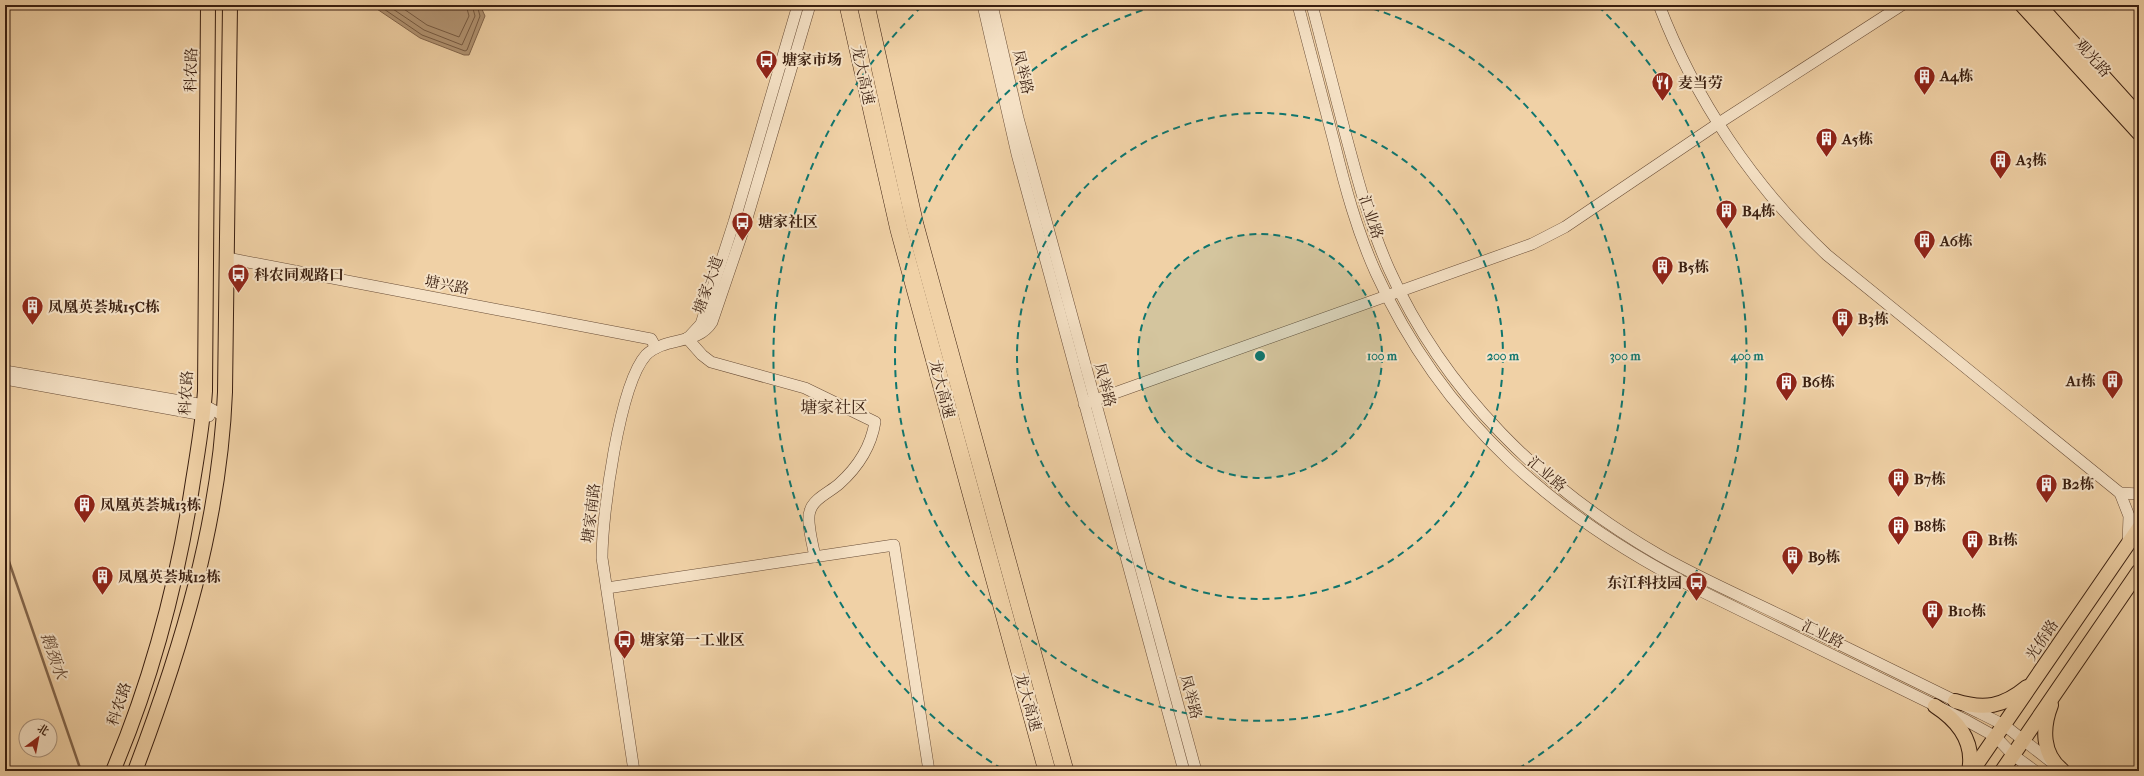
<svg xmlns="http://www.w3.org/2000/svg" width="2144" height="776" font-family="'IM FELL French Canon','Noto Serif SC',serif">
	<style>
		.water { fill: #b29473; stroke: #82654b }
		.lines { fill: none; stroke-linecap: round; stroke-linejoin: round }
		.shore { stroke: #765a42; stroke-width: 1 }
		.stream { stroke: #82654b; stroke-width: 2.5 }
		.minor-casing { stroke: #684c36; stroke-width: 12 }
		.major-casing { stroke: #3a1f10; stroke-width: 16 }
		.highway-casing { stroke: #3a1f10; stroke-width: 18 }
		.minor { stroke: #f5e1c5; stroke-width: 11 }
		.major { stroke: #f0d1a6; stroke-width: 14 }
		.highway { stroke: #f0d1a6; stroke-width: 17 }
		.ring { fill: none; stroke: #0f766e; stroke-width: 2; stroke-dasharray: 7 5 }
		.labels { text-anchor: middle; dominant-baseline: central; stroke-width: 4; stroke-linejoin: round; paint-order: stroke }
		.street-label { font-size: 15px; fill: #3a1f10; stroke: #f5e1c5 }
		.poi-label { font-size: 15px; font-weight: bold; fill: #3a1f10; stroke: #f5e1c5; text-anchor: start }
		.water-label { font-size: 16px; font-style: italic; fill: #644833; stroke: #f5e1c5 }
		.quarter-label { font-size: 17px; fill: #3a1f10; stroke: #f5e1c5 }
		.centre { fill: #0f766e; stroke: #f5e1c5; stroke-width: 2 }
		.ring-label { font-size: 12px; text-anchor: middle; font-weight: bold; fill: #0f766e; stroke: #f5e1c5; stroke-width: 4; stroke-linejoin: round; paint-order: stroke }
	</style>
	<rect width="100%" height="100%" fill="#f0d1a6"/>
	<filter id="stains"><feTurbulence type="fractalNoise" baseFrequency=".005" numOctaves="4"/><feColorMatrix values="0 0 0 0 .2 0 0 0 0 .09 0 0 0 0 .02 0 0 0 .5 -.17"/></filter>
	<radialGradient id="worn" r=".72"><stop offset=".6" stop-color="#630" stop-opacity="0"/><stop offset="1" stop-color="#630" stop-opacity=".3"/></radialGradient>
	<path class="water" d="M 371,5 L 480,5 L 485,16 L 469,55 L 464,55 L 420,38 Z"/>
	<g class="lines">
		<g class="shore">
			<path d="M 378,5 L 422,35 L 465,51 L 467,50 L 480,16 L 477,5"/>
			<path d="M 387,5 L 424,30 L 462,45 L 475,16 L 472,5"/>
			<path d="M 398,5 L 427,25 L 459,37 L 469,16 L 466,5"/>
		</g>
		<path class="stream" d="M 5,550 L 81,771"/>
		<defs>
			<g id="minor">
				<path d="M 983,5 L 1017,154 L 1184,771"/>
				<path d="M 992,5 L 1018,118 L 1196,771"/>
				<path d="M 1298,5 C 1310,51 1322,96 1334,142 C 1345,187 1357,231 1376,273 C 1443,421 1556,518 1699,590 L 1967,721 L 1996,737 L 2013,755 L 2035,771"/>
				<path d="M 1312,5 C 1323,49 1335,92 1346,136 C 1358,181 1370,226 1389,269 C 1444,392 1543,488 1659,555 C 1699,578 1743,597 1784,617 C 1850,649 1915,681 1980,713 L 2004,725 L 2054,764"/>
				<path d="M 1659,5 C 1695,99 1753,186 1827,255 L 2120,493 L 2129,516 L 2128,544"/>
				<path d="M 227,258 L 651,339 L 656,348"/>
				<path d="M 689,337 L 701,324 L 734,222 L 798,5"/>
				<path d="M 687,338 L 702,355 L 711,362 L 805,388 L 875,422 C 871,447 858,467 839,484 C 830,492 813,499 810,511 C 806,521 813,545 815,557"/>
				<path d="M 5,371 L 204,405 L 224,416"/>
				<path d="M 5,379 L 209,416"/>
				<path d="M 1084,404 L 1532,244 L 1565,227 L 1719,123 L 1902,5"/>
				<path d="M 2120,493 L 2139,494"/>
				<path d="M 607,588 L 894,545 L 929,771"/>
				<path d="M 634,771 L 602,558 C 602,516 619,385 646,355 C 665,336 697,346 712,322 L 745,225 L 810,5"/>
			</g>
			<g id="major">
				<path d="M 2022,5 L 2139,133"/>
				<path d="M 2039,5 L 2139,116"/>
				<path d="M 1955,701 C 1984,710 2003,707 2027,687"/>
				<path d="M 2051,705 C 2042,728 2042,754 2062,770"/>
				<path d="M 1935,706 C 1958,721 1975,742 1969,771"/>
				<path d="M 113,771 C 152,679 178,580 193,481 C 198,451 203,421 205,391 L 208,5"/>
				<path d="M 135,771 C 181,650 220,522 225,392 L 230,5"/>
				<path d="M 1972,771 L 2139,528"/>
				<path d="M 2002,771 L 2139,571"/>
			</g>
			<g id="highway">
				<path d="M 848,5 L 899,230 L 1047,771"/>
				<path d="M 866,5 L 915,225 L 1065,771"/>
			</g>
		</defs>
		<use href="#minor" class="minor-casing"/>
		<use href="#major" class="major-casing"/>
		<use href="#highway" class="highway-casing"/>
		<use href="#minor" class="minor"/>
		<use href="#major" class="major"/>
		<use href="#highway" class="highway"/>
	</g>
	<circle cx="1260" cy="356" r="122" fill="#0f766e" fill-opacity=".12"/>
	<g class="ring">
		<circle cx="1260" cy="356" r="122"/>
		<circle cx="1260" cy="356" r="243"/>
		<path d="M1361 5A365 365 0 1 1 1159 5"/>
		<path d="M1002 769A487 487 0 0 1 922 6M1598 6A487 487 0 0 1 1518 769"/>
	</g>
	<defs>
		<symbol id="bus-pin" viewBox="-11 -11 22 30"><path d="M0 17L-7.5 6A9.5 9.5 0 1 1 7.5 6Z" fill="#8f2418" stroke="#f5e1c5"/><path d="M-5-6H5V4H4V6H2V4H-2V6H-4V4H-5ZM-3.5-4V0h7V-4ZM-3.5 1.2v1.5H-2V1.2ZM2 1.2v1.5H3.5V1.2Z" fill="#fff"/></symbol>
		<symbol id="building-pin" viewBox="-11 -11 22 30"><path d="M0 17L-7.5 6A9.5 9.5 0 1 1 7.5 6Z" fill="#8f2418" stroke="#f5e1c5"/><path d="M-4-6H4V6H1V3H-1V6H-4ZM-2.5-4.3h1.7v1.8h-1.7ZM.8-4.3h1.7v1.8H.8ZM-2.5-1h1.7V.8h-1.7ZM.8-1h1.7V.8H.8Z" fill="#fff"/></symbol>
		<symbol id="restaurant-pin" viewBox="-11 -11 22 30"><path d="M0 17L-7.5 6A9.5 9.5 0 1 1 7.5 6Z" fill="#8f2418" stroke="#f5e1c5"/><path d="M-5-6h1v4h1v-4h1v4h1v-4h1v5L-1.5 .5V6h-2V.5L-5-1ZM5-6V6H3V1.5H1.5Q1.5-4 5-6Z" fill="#fff"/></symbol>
	</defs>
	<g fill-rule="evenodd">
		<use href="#bus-pin" x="754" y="48" width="25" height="34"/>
		<use href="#building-pin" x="1912" y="64" width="25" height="34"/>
		<use href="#restaurant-pin" x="1650" y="70" width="25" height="34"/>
		<use href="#building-pin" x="1814" y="126" width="25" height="34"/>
		<use href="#building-pin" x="1988" y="148" width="25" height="34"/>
		<use href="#building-pin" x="1714" y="198" width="25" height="34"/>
		<use href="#bus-pin" x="730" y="210" width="25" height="34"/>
		<use href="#building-pin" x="1912" y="228" width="25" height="34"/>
		<use href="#building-pin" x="1650" y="254" width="25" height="34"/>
		<use href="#bus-pin" x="226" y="262" width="25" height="34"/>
		<use href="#building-pin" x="20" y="294" width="25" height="34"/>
		<use href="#building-pin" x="1830" y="306" width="25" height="34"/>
		<use href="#building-pin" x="2100" y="368" width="25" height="34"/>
		<use href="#building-pin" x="1774" y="370" width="25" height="34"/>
		<use href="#building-pin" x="1886" y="466" width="25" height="34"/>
		<use href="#building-pin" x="2034" y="472" width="25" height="34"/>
		<use href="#building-pin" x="72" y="492" width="25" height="34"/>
		<use href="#building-pin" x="1886" y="514" width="25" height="34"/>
		<use href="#building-pin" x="1960" y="528" width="25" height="34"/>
		<use href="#building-pin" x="1780" y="544" width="25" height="34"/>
		<use href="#building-pin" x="90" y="564" width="25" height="34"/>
		<use href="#bus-pin" x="1684" y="570" width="25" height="34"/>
		<use href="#building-pin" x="1920" y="598" width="25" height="34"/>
		<use href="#bus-pin" x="612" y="628" width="25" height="34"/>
	</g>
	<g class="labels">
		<g class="street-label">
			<text transform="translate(2093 58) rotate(48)">观光路</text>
			<text transform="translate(191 70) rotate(-89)">科农路</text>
			<text transform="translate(1023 72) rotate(77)">凤举路</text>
			<text transform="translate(863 75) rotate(78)">龙大高速</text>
			<text transform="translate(1371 217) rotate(71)">汇业路</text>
			<text transform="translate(447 285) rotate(11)">塘兴路</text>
			<text transform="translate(708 285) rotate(-70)">塘家大道</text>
			<text transform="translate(1105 385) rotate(75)">凤举路</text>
			<text transform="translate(942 389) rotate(75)">龙大高速</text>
			<text transform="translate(186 393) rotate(-87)">科农路</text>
			<text transform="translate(1547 474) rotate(40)">汇业路</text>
			<text transform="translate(591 513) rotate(-83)">塘家南路</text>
			<text transform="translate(1823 634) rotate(26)">汇业路</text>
			<text transform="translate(2042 640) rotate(-56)">光侨路</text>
			<text transform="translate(1191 697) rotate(75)">凤举路</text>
			<text transform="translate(1028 702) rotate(74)">龙大高速</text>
			<text transform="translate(119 704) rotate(-71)">科农路</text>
		</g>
		<g class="poi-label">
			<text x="782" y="60">塘家市场</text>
			<text x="1940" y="76">A4栋</text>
			<text x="1678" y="83">麦当劳</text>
			<text x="1842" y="139">A5栋</text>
			<text x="2016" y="160">A3栋</text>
			<text x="1742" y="211">B4栋</text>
			<text x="758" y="222">塘家社区</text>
			<text x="1940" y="241">A6栋</text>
			<text x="1678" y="267">B5栋</text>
			<text x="254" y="275">科农同观路口</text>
			<text x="48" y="307">凤凰英荟城15C栋</text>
			<text x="1858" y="319">B3栋</text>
			<text x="2096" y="381" text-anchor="end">A1栋</text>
			<text x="1802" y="382">B6栋</text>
			<text x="1914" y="479">B7栋</text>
			<text x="2062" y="484">B2栋</text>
			<text x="100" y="505">凤凰英荟城13栋</text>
			<text x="1914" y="526">B8栋</text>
			<text x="1988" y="540">B1栋</text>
			<text x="1808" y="557">B9栋</text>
			<text x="118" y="577">凤凰英荟城12栋</text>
			<text x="1682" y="583" text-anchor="end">东江科技园</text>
			<text x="1948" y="611">B10栋</text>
			<text x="640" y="640">塘家第一工业区</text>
		</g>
		<g class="water-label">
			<text transform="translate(54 656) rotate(71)">鹅颈水</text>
		</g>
		<g class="quarter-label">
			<text x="834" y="407">塘家社区</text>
		</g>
	</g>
	<circle cx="1260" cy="356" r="6" class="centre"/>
	<g class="ring-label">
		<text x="1382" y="360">100 m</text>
		<text x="1503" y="360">200 m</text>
		<text x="1625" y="360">300 m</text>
		<text x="1747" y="360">400 m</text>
	</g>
	<rect width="2144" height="776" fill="none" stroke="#f0d1a6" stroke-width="20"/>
	<rect x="6" y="6" width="2132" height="764" fill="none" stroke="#3a1f10" stroke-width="2"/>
	<rect x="10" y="10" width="2124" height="756" fill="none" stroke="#3a1f10"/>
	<g transform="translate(38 738) rotate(32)"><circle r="19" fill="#f5e1c5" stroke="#aa937d"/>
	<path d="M0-3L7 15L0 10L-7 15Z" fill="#8f2418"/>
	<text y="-6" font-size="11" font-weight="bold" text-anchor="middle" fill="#3a1f10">北</text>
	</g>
	<rect width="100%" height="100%" filter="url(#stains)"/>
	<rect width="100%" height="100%" fill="url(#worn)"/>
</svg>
